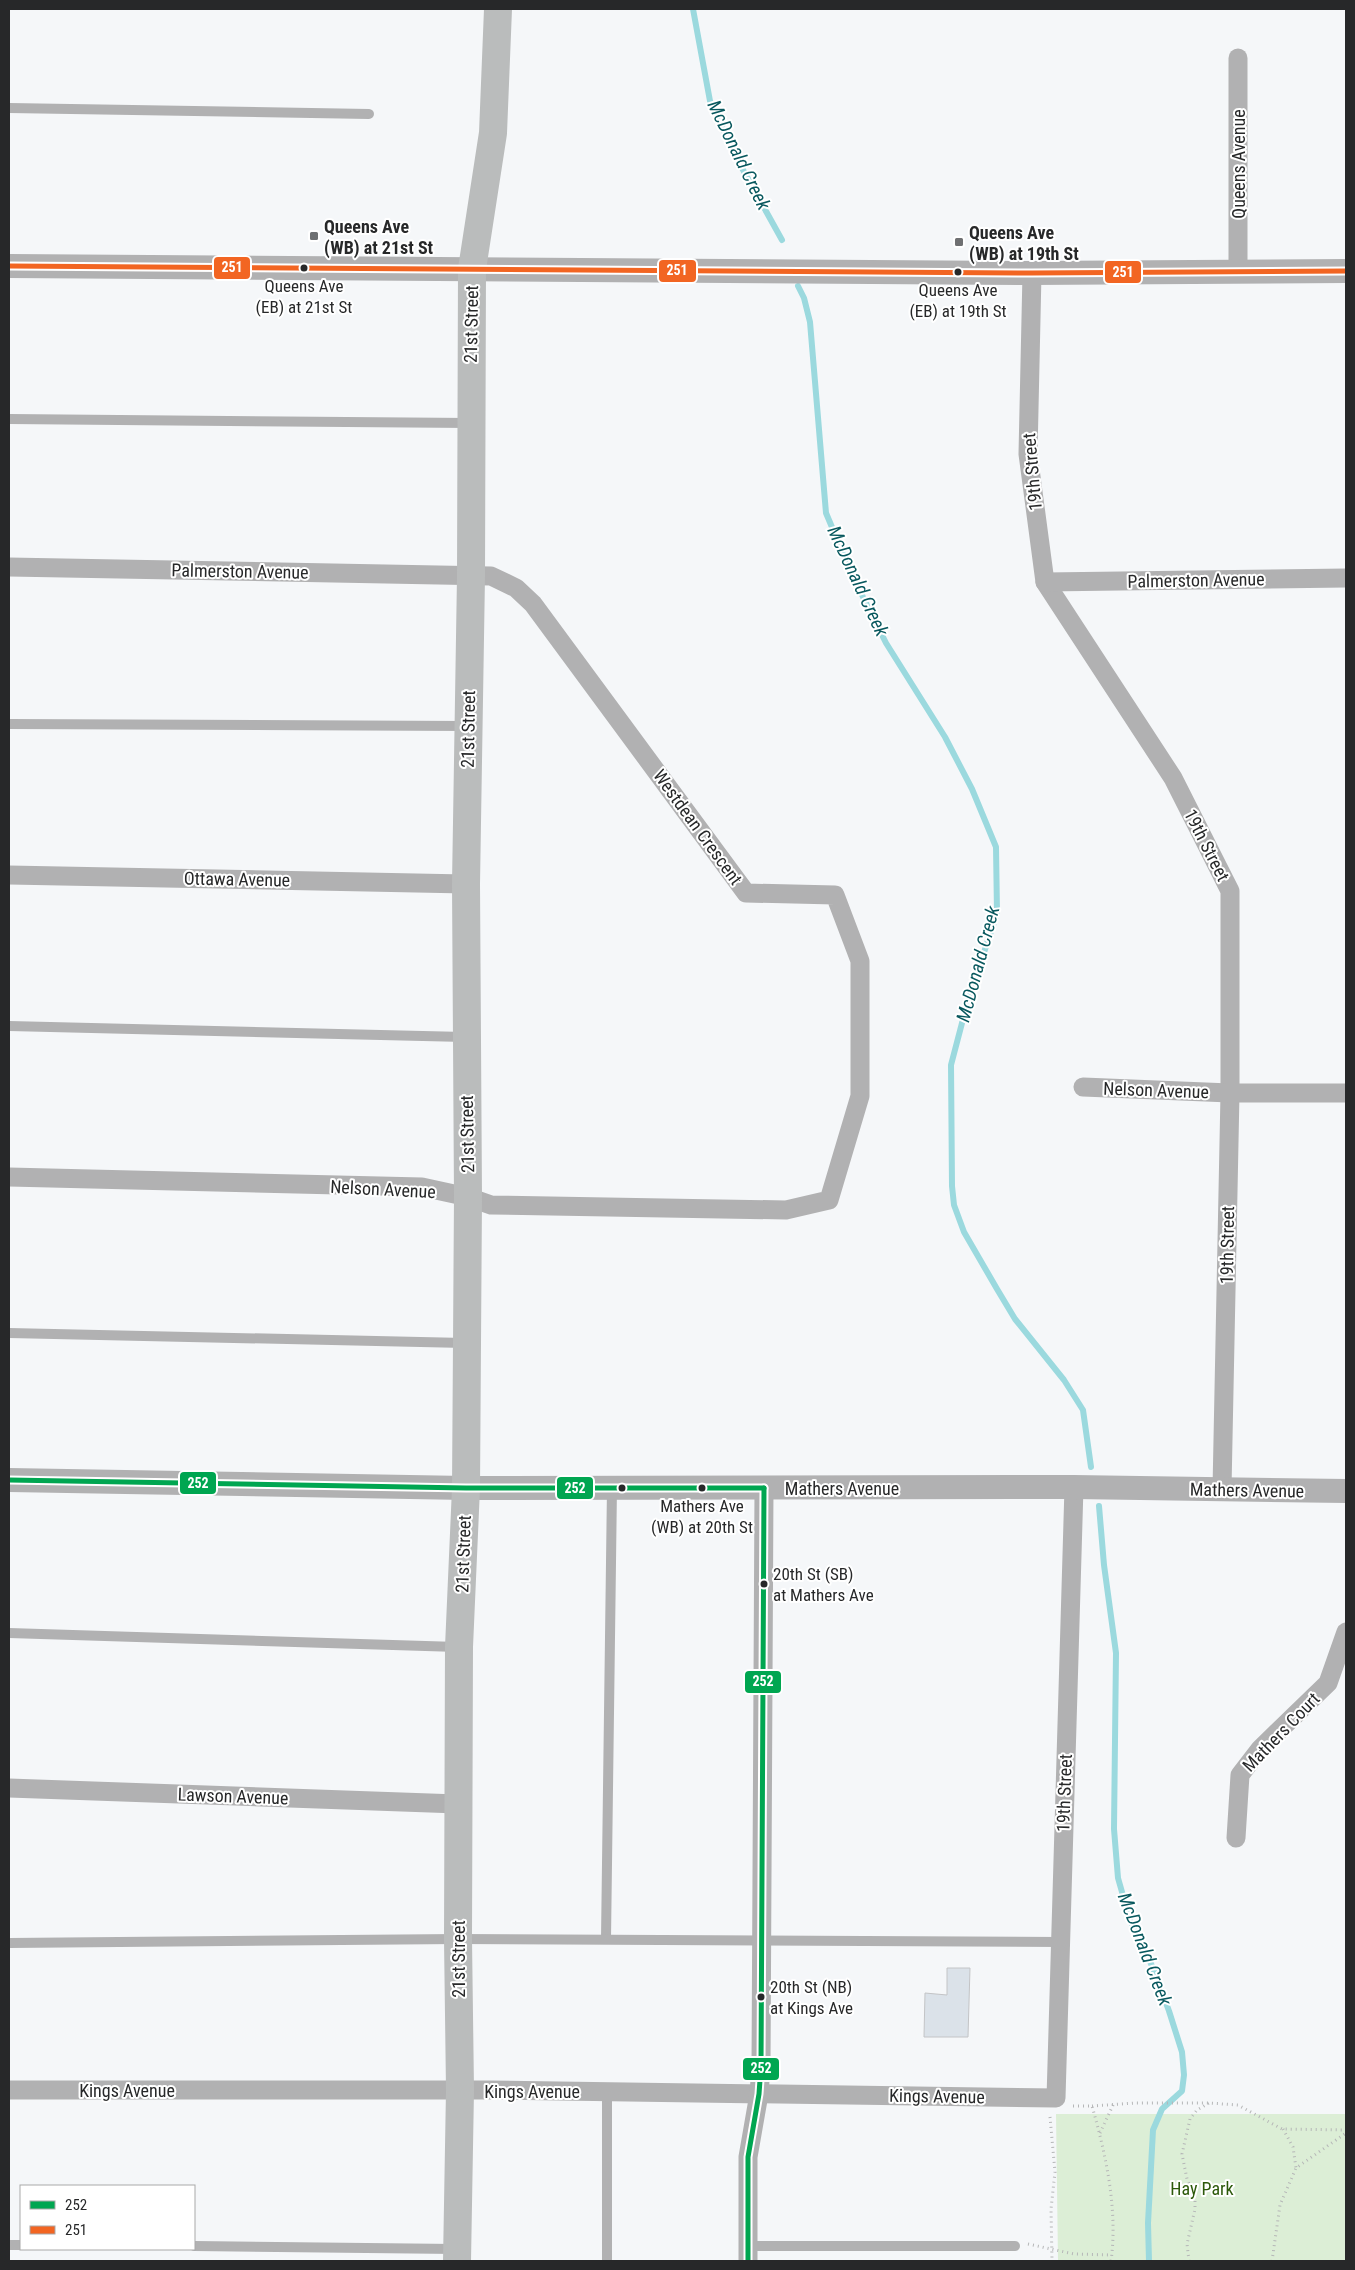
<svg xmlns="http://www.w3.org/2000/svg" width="1355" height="2270" font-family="'Roboto Condensed',sans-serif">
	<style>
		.green { fill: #dceed6 }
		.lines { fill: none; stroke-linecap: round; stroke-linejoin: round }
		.stream { stroke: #9bd9de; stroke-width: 6 }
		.building { fill: #dbe2e9; stroke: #c3c4c6 }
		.path { stroke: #b5b6b7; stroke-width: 3; stroke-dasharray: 1 4; stroke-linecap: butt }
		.service { stroke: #b1b1b2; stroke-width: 10 }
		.minor { stroke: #b1b1b2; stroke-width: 19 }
		.tertiary { stroke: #b1b1b2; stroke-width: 24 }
		.secondary { stroke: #babcbc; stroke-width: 28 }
		.bus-1-casing { stroke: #fff; stroke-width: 9 }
		.bus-2-casing { stroke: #fff; stroke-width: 9 }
		.bus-1 { stroke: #00a651; stroke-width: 5 }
		.bus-2 { stroke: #f26522; stroke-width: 5 }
		.poi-dot { fill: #6f7072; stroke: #fff; stroke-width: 2 }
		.bus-dot { fill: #272829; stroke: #fff; stroke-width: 2 }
		.labels { text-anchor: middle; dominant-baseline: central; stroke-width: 4; stroke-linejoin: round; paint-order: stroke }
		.bus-label { font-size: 17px; fill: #272829; stroke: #fff }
		.street-label { font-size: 18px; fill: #272829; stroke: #fff }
		.poi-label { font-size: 18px; font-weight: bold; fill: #272829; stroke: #fff; text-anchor: start }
		.park-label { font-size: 18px; fill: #2c590a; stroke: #fff }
		.water-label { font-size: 19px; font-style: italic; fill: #08585e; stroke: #fff }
		.line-badge { stroke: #fff; stroke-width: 2 }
		.badge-label { font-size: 14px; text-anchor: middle; font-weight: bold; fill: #fff }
	</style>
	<rect width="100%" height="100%" fill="#f5f7f9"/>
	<path class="green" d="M 1056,2114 L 1346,2114 L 1346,2261 L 1058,2261 Z"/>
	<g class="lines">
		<g class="stream">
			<path d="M 693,9 L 710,101 L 737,159 L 782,240"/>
			<path d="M 798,286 L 804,298 L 810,322 L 826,513 L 853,577 L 886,643 L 945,737 L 972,789 L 996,847 L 997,913 L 967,1004 L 951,1065 L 952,1186 L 954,1205 L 964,1232 L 997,1289 L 1015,1319 L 1064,1380 L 1083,1410 L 1091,1467"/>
			<path d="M 1099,1506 L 1104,1565 L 1116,1653 L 1114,1829 L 1118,1878 L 1130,1920 L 1153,1968 L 1169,2011 L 1182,2052 L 1184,2075 L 1182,2091 L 1162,2109 L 1153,2130 L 1148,2223 L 1149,2261"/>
		</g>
	</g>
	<path class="building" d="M 947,1968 L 970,1968 L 968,2037 L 924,2037 L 925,1993 L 947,1995 Z"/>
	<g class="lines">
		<g class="path">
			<path d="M 1073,2106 L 1092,2106 C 1106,2155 1118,2210 1111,2261"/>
			<path d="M 1092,2106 L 1135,2103 L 1209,2103 L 1238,2105 L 1282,2129 L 1346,2130"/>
			<path d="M 1050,2117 L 1055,2172 L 1051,2209 L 1052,2261"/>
			<path d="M 1283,2129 L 1293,2147 L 1296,2168"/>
			<path d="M 1100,2133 L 1114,2103"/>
			<path d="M 1028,2244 L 1074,2254 L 1112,2255"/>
			<path d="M 1189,2261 L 1187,2244 L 1195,2209 L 1195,2198 L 1187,2179 L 1182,2154 L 1190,2119 L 1197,2110 L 1209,2103"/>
			<path d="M 1272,2261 L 1280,2205 L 1296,2168 L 1346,2133"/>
		</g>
		<g class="service">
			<path d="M 9,108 L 369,114"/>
			<path d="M 9,419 L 470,423"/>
			<path d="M 9,724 L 466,726"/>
			<path d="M 9,1026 L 465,1037"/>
			<path d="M 9,1333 L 465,1343"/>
			<path d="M 9,1633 L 458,1647"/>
			<path d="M 606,1939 L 612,1487"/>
			<path d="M 9,1943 L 458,1939 L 1060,1942"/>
			<path d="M 9,2245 L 21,2245"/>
			<path d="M 194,2246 L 456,2249"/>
			<path d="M 748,2246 L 1015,2246"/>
			<path d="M 607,2261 L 607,2091"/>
		</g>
		<g class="minor">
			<path d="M 1238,58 L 1238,271"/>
			<path d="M 1032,273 L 1028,454 L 1045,582 L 1173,778 L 1230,891 L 1230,1093 L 1222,1489"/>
			<path d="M 9,567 L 491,576 L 516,588 L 533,604 L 746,893 L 835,895 L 860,961 L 860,1096 L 829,1200 L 786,1210 L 491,1205 L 468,1197 L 422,1187 L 9,1177"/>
			<path d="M 1045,582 L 1346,578"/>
			<path d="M 9,875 L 466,884"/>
			<path d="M 1083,1087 L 1230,1093 L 1346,1093"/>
			<path d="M 9,1788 L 458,1804"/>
			<path d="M 1236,1838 L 1240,1775 L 1260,1749 L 1328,1683 L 1346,1632"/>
			<path d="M 9,2090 L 488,2090 L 1056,2098 L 1074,1487"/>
			<path d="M 748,2261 L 748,2157 L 759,2094 L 761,2066 L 764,1488"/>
		</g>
		<g class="tertiary">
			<path d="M 9,266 L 1032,273 L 1346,271"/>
			<path d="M 9,1480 L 466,1488 L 1074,1487 L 1346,1491"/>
		</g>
		<path class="secondary" d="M 457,2261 L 460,2090 L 458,1939 L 459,1647 L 466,1488 L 468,1197 L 466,884 L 471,576 L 472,269 L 493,133 L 498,9"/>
		<defs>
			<g id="bus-1">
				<path d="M 9,1480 L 466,1488 L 764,1488"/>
				<path d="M 748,2261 L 748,2157 L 759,2094 L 761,2066 L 764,1488"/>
			</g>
			<path id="bus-2" d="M 9,266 L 1032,273 L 1346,271"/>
		</defs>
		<use href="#bus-1" class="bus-1-casing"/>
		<use href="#bus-2" class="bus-2-casing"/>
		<use href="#bus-1" class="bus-1"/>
		<use href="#bus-2" class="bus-2"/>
	</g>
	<g class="poi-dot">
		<rect x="309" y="231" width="10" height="10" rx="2.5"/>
		<rect x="954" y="237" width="10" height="10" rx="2.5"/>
	</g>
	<g class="bus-dot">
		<circle cx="304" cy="268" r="4.5"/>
		<circle cx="958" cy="272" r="4.5"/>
		<circle cx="622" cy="1488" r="4.5"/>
		<circle cx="702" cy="1488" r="4.5"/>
		<circle cx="764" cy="1584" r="4.5"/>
		<circle cx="761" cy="1997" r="4.5"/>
	</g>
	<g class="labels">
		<g class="bus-label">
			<text x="304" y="286">Queens Ave<tspan x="304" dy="21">(EB) at 21st St</tspan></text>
			<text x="958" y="290">Queens Ave<tspan x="958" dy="21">(EB) at 19th St</tspan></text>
			<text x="702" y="1506">Mathers Ave<tspan x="702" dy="21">(WB) at 20th St</tspan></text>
			<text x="773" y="1574" text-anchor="start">20th St (SB)<tspan x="773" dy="21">at Mathers Ave</tspan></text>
			<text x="770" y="1987" text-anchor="start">20th St (NB)<tspan x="770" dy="21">at Kings Ave</tspan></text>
		</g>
		<g class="street-label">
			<text transform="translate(1238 164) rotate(-90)">Queens Avenue</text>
			<text transform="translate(471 324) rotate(-89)">21st Street</text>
			<text transform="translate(1032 472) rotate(-95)">19th Street</text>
			<text transform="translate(240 571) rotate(1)">Palmerston Avenue</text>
			<text transform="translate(1196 580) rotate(-1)">Palmerston Avenue</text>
			<text transform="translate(468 729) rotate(-89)">21st Street</text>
			<text transform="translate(698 827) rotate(54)">Westdean Crescent</text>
			<text transform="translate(1207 845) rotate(63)">19th Street</text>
			<text transform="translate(237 879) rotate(1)">Ottawa Avenue</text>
			<text transform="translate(1156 1090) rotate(2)">Nelson Avenue</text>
			<text transform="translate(467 1134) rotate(-91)">21st Street</text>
			<text transform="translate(383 1189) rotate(3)">Nelson Avenue</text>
			<text transform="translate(1227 1245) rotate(-89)">19th Street</text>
			<text x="842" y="1488">Mathers Avenue</text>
			<text transform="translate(1247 1490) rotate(1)">Mathers Avenue</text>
			<text transform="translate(463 1554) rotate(-88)">21st Street</text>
			<text transform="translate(1281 1732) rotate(-46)">Mathers Court</text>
			<text transform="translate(1064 1793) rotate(-88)">19th Street</text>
			<text transform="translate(233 1796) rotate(2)">Lawson Avenue</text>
			<text transform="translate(458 1959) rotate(-90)">21st Street</text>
			<text x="127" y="2090">Kings Avenue</text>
			<text x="532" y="2091">Kings Avenue</text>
			<text transform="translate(937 2096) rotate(1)">Kings Avenue</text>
		</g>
		<g class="poi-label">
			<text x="324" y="226">Queens Ave<tspan x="324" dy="21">(WB) at 21st St</tspan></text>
			<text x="969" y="232">Queens Ave<tspan x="969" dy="21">(WB) at 19th St</tspan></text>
		</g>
		<g class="park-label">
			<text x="1202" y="2188">Hay Park</text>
		</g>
		<g class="water-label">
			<text transform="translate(739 155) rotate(64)">McDonald Creek</text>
			<text transform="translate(858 581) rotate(65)">McDonald Creek</text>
			<text transform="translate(978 964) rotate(-75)">McDonald Creek</text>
			<text transform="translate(1145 1949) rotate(69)">McDonald Creek</text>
		</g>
	</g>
	<g class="line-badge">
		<rect x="213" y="256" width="38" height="24" rx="5" fill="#f26522"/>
		<rect x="658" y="259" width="39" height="24" rx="5" fill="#f26522"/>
		<rect x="1104" y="260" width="38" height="24" rx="5" fill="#f26522"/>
		<rect x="179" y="1471" width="38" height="24" rx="5" fill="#00a651"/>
		<rect x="556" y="1476" width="38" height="24" rx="5" fill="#00a651"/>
		<rect x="744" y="1670" width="38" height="24" rx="5" fill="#00a651"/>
		<rect x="742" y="2057" width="38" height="24" rx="5" fill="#00a651"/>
	</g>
	<g class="badge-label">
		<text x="232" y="272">251</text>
		<text x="677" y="275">251</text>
		<text x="1123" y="277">251</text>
		<text x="198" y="1488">252</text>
		<text x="575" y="1493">252</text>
		<text x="763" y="1686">252</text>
		<text x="761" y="2073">252</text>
	</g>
	<rect width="1355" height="2270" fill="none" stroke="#272829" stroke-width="20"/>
	<rect x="20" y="2185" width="175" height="65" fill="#ffffff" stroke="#a9a9a9"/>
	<rect x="30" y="2201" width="25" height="8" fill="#00a651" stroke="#a9a9a9"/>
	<text x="65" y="2210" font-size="15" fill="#272829">252</text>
	<rect x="30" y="2226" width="25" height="8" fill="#f26522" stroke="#a9a9a9"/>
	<text x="65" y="2235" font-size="15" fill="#272829">251</text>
</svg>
